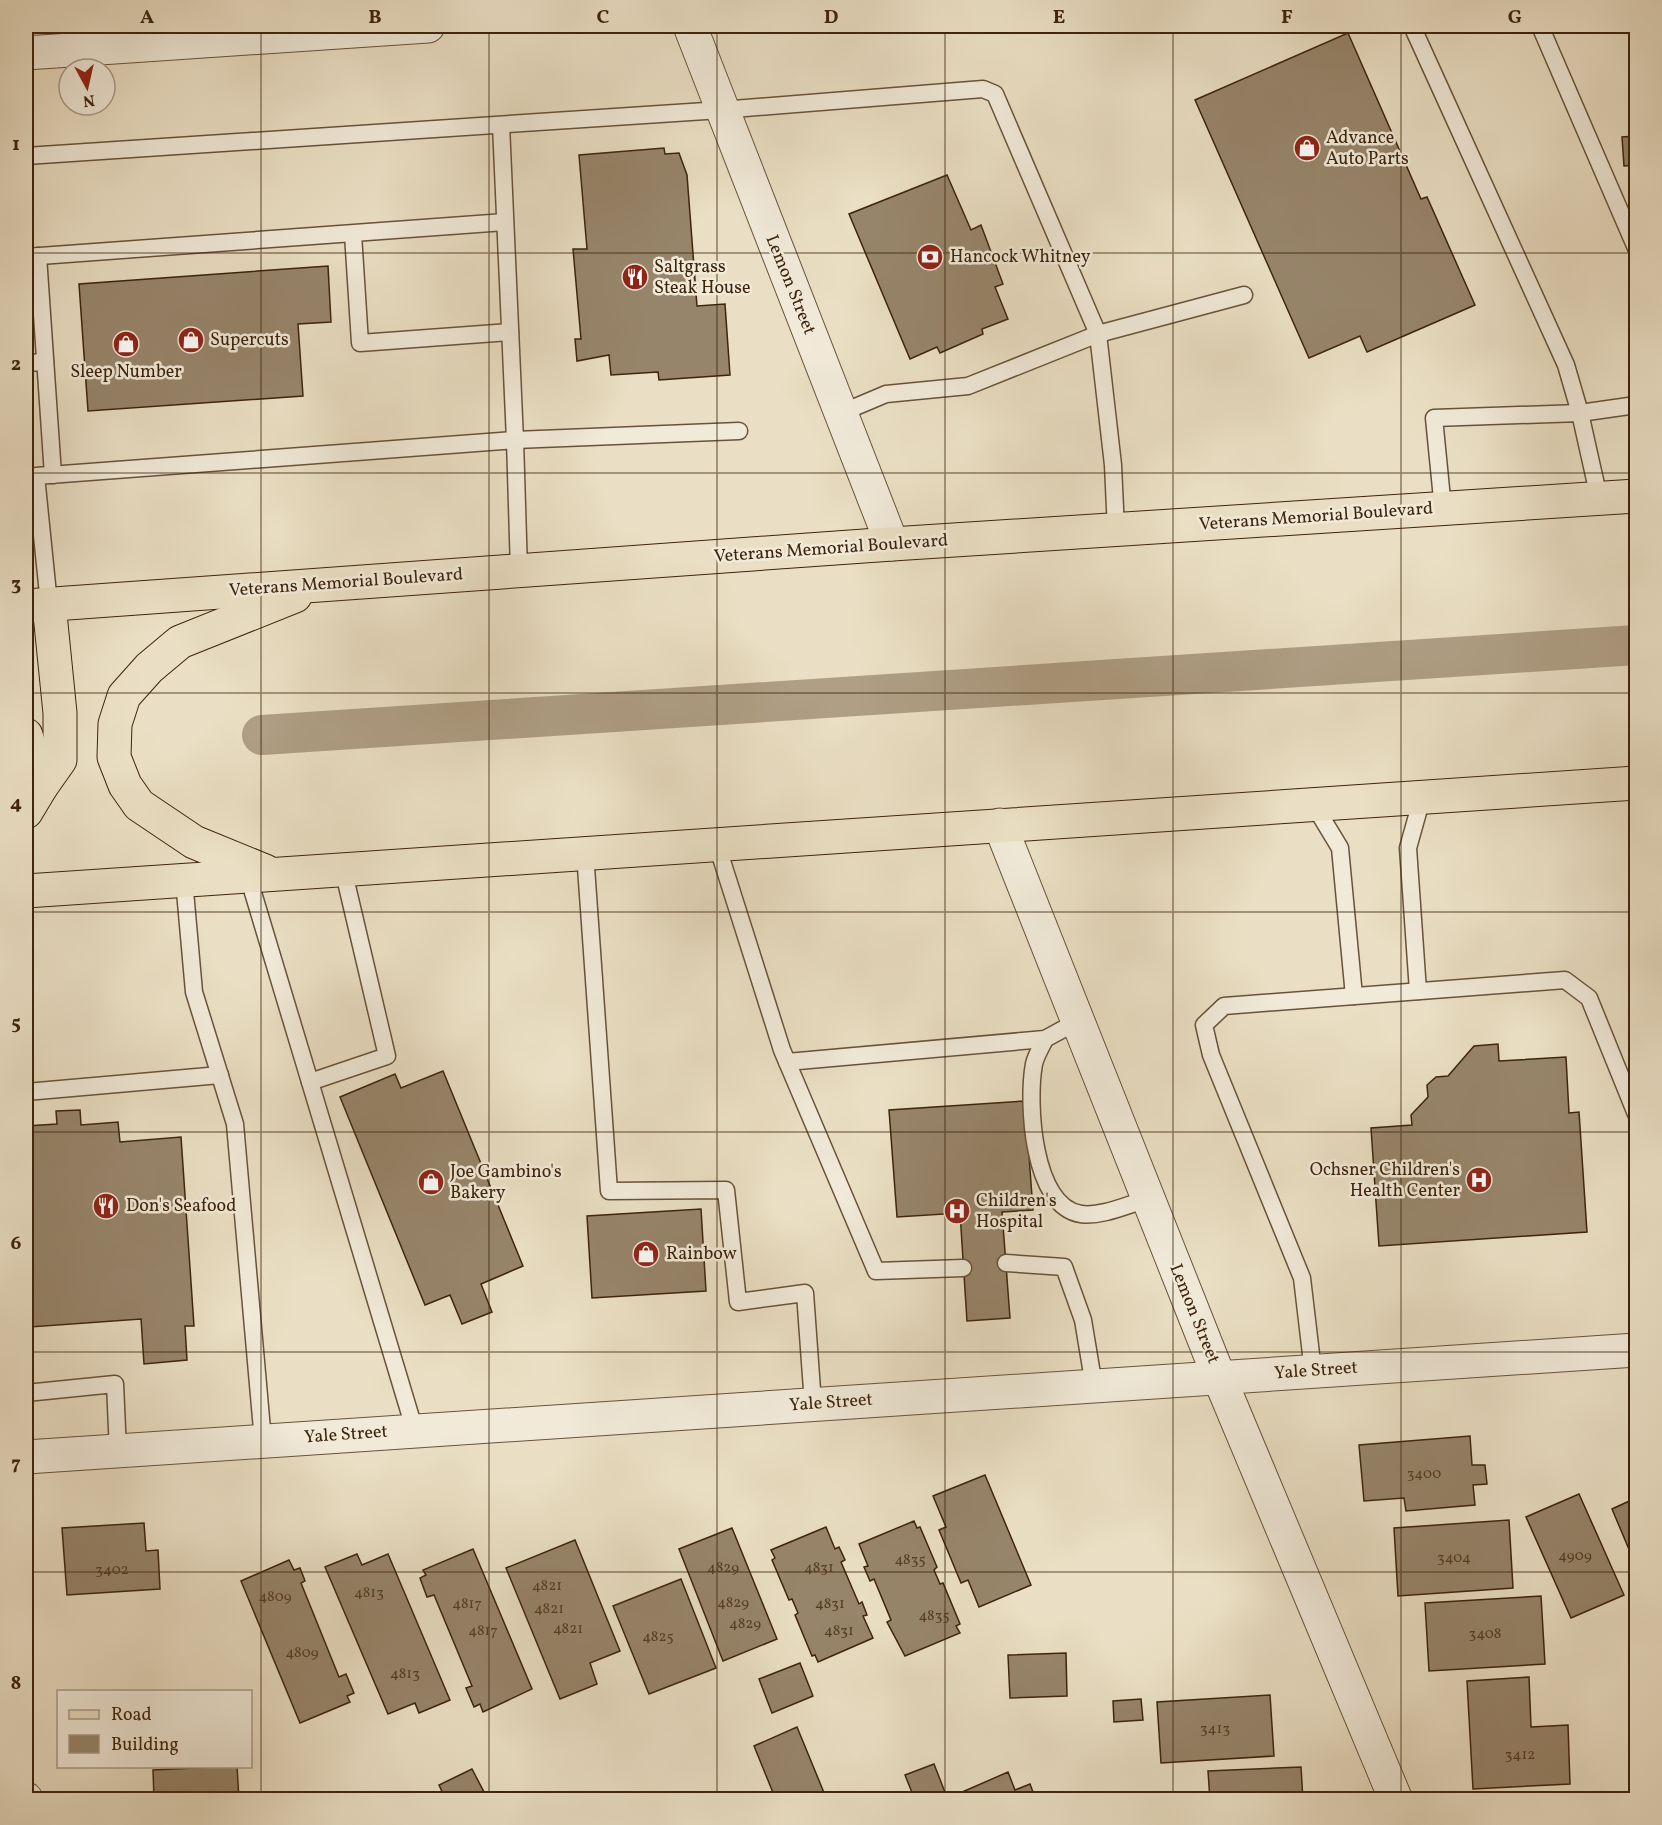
<svg xmlns="http://www.w3.org/2000/svg" width="1662" height="1825" font-family="Vollkorn,serif">
	<style>
		.lines { fill: none; stroke-linecap: round; stroke-linejoin: round }
		.canal { stroke: #af9f85; stroke-width: 40 }
		.building { fill: #97856b; stroke: #3d240b; stroke-width: 1.5 }
		.service-casing { stroke: #685339; stroke-width: 19 }
		.minor-casing { stroke: #685339; stroke-width: 35 }
		.primary-casing { stroke: #3d240b; stroke-width: 35 }
		.service { stroke: #f1ead9; stroke-width: 16 }
		.minor { stroke: #f1ead9; stroke-width: 33 }
		.primary { stroke: #eadfc4; stroke-width: 33 }
		.grid { fill: none; stroke: #3d240b; stroke-width: 1.5; stroke-opacity: 0.55 }
		.labels { text-anchor: middle; dominant-baseline: central; stroke-width: 5; stroke-linejoin: round; paint-order: stroke }
		.number-label { font-size: 15px; fill: #543c23 }
		.poi-label { font-size: 18px; fill: #3d240b; stroke: #f1ead9; text-anchor: start }
		.street-label { font-size: 18px; fill: #3d240b; stroke: #f1ead9 }
		.neatline { fill: none; stroke: #3d240b; stroke-width: 2 }
		.grid-label { font-size: 20px; text-anchor: middle; font-weight: bold; fill: #3d240b }
	</style>
	<rect width="100%" height="100%" fill="#eadfc4"/>
	<filter id="stains"><feTurbulence type="fractalNoise" baseFrequency=".00333" numOctaves="4"/><feColorMatrix values="0 0 0 0 .2 0 0 0 0 .09 0 0 0 0 .02 0 0 0 .5 -.17"/></filter>
	<radialGradient id="worn" r=".72"><stop offset=".6" stop-color="#630" stop-opacity="0"/><stop offset="1" stop-color="#630" stop-opacity=".3"/></radialGradient>
	<g class="lines">
		<path class="canal" d="M 262,735 L 1636,645"/>
	</g>
	<g class="building">
		<path d="M 1348,33 L 1421,199 L 1427,197 L 1475,305 L 1367,352 L 1360,336 L 1309,358 L 1195,100 Z"/>
		<path d="M 1636,136 L 1636,165 L 1624,166 L 1622,137 Z"/>
		<path d="M 664,148 L 665,154 L 679,153 L 687,175 L 697,306 L 725,304 L 730,375 L 659,380 L 658,372 L 611,375 L 609,355 L 577,361 L 575,339 L 581,339 L 573,249 L 587,249 L 579,155 Z"/>
		<path d="M 947,175 L 971,230 L 981,225 L 1003,284 L 995,287 L 1008,319 L 982,329 L 983,334 L 940,353 L 937,347 L 910,359 L 849,214 Z"/>
		<path d="M 328,266 L 331,322 L 298,324 L 303,396 L 88,411 L 79,284 Z"/>
		<path d="M 1498,1044 L 1499,1061 L 1566,1057 L 1569,1113 L 1579,1112 L 1587,1232 L 1379,1246 L 1371,1128 L 1412,1125 L 1411,1115 L 1428,1097 L 1427,1085 L 1436,1077 L 1448,1076 L 1474,1046 Z"/>
		<path d="M 443,1071 L 523,1266 L 481,1284 L 492,1312 L 462,1324 L 450,1295 L 425,1305 L 340,1097 L 395,1074 L 401,1088 Z"/>
		<path d="M 1025,1101 L 1033,1210 L 1002,1212 L 1010,1318 L 967,1321 L 960,1213 L 897,1217 L 889,1110 Z"/>
		<path d="M 80,1110 L 81,1125 L 118,1122 L 120,1142 L 181,1137 L 194,1326 L 185,1326 L 187,1360 L 144,1364 L 141,1319 L 30,1327 L 26,1271 L 26,1126 L 57,1124 L 56,1111 Z"/>
		<path d="M 701,1209 L 706,1291 L 592,1298 L 587,1216 Z"/>
		<path d="M 1470,1436 L 1472,1465 L 1485,1465 L 1487,1484 L 1473,1485 L 1475,1505 L 1406,1511 L 1404,1498 L 1364,1501 L 1359,1445 Z"/>
		<path d="M 985,1475 L 1031,1585 L 979,1607 L 968,1580 L 961,1583 L 939,1530 L 946,1527 L 933,1496 Z"/>
		<path d="M 1579,1494 L 1624,1595 L 1571,1618 L 1526,1517 Z"/>
		<path d="M 1636,1498 L 1636,1566 L 1612,1509 Z"/>
		<path d="M 1509,1520 L 1513,1588 L 1398,1596 L 1394,1528 Z"/>
		<path d="M 914,1521 L 917,1528 L 920,1527 L 937,1567 L 934,1570 L 940,1584 L 943,1583 L 960,1624 L 956,1626 L 960,1633 L 905,1656 L 887,1622 L 891,1620 L 874,1579 L 870,1581 L 864,1567 L 868,1566 L 859,1544 Z"/>
		<path d="M 144,1523 L 146,1551 L 158,1550 L 160,1589 L 67,1595 L 62,1528 Z"/>
		<path d="M 826,1527 L 835,1549 L 839,1547 L 845,1560 L 841,1562 L 859,1604 L 862,1602 L 867,1615 L 863,1616 L 873,1638 L 818,1662 L 815,1655 L 812,1656 L 795,1615 L 798,1613 L 792,1599 L 789,1600 L 772,1560 L 775,1558 L 771,1550 Z"/>
		<path d="M 732,1528 L 777,1639 L 723,1661 L 679,1549 Z"/>
		<path d="M 575,1540 L 620,1651 L 590,1663 L 597,1684 L 560,1699 L 506,1568 Z"/>
		<path d="M 473,1549 L 532,1689 L 483,1712 L 480,1704 L 474,1707 L 466,1688 L 472,1686 L 434,1595 L 427,1597 L 420,1578 L 426,1575 L 423,1570 Z"/>
		<path d="M 357,1554 L 362,1565 L 388,1554 L 450,1700 L 419,1713 L 415,1703 L 388,1714 L 325,1567 Z"/>
		<path d="M 289,1560 L 294,1570 L 300,1568 L 305,1581 L 301,1583 L 339,1677 L 346,1674 L 354,1693 L 347,1696 L 350,1702 L 300,1723 L 241,1581 Z"/>
		<path d="M 681,1579 L 716,1668 L 649,1694 L 613,1606 Z"/>
		<path d="M 1541,1596 L 1545,1664 L 1429,1671 L 1425,1603 Z"/>
		<path d="M 1066,1653 L 1067,1696 L 1010,1698 L 1008,1655 Z"/>
		<path d="M 800,1663 L 813,1696 L 772,1713 L 759,1679 Z"/>
		<path d="M 1529,1677 L 1531,1727 L 1568,1725 L 1570,1784 L 1473,1789 L 1467,1681 Z"/>
		<path d="M 1270,1695 L 1274,1756 L 1161,1763 L 1157,1702 Z"/>
		<path d="M 1141,1699 L 1143,1720 L 1114,1722 L 1113,1701 Z"/>
		<path d="M 797,1727 L 827,1800 L 776,1800 L 754,1746 Z"/>
		<path d="M 934,1764 L 948,1800 L 915,1800 L 905,1775 Z"/>
		<path d="M 237,1766 L 239,1800 L 154,1799 L 153,1770 Z"/>
		<path d="M 1301,1767 L 1303,1800 L 1210,1800 L 1208,1771 Z"/>
		<path d="M 472,1769 L 484,1792 L 470,1800 L 446,1800 L 439,1785 Z"/>
		<path d="M 1008,1772 L 1015,1790 L 1030,1784 L 1036,1800 L 963,1800 L 960,1793 Z"/>
	</g>
	<g class="lines">
		<defs>
			<g id="service">
				<path d="M 1412,26 L 1566,365 L 1580,413 L 1636,405"/>
				<path d="M 1540,26 L 1636,248"/>
				<path d="M 501,125 L 515,440 L 739,431"/>
				<path d="M 26,156 L 721,110 L 983,89 L 995,94 L 1098,334 L 1113,465 L 1116,530"/>
				<path d="M 353,234 L 360,343 L 510,332"/>
				<path d="M 38,256 L 53,475"/>
				<path d="M 26,257 L 505,222"/>
				<path d="M 26,363 L 45,362"/>
				<path d="M 841,413 L 886,394 L 968,386 L 1098,334 L 1244,295"/>
				<path d="M 1443,509 L 1434,418 L 1580,413 L 1599,498"/>
				<path d="M 49,604 L 36,476 L 515,440 L 519,571"/>
				<path d="M 1314,805 L 1340,848 L 1354,996"/>
				<path d="M 717,845 L 782,1050 L 876,1271 L 963,1268"/>
				<path d="M 585,853 L 609,1191 L 726,1190 L 738,1302 L 805,1293 L 813,1404"/>
				<path d="M 248,876 L 415,1431"/>
				<path d="M 184,880 L 194,992 L 235,1124 L 263,1441"/>
				<path d="M 1418,991 L 1408,848 L 1422,798"/>
				<path d="M 1045,1039 C 1042,1046 1036,1055 1034,1064 C 1027,1101 1032,1207 1081,1214 C 1102,1217 1129,1204 1148,1199"/>
				<path d="M 787,1062 L 1045,1039 L 1078,1021"/>
				<path d="M 310,1082 L 387,1056 L 343,869"/>
				<path d="M 26,1092 L 220,1075"/>
				<path d="M 1006,1263 L 1064,1267 L 1083,1320 L 1094,1386"/>
				<path d="M 1313,1371 L 1302,1278 L 1211,1055 L 1204,1025 L 1224,1006 L 1565,980 L 1589,998 L 1636,1114"/>
				<path d="M 26,1393 L 115,1384 L 118,1451"/>
			</g>
			<g id="minor">
				<path d="M 690,26 L 892,544"/>
				<path d="M 26,53 L 428,26"/>
				<path d="M 1000,825 L 1219,1377 L 1396,1800"/>
				<path d="M 26,1457 L 1636,1350"/>
				<path d="M 26,1799 L 26,1800"/>
			</g>
			<g id="primary">
				<path d="M 26,606 L 892,544 L 1636,496"/>
				<path d="M 26,735 L 41,787 L 26,812"/>
				<path d="M 41,787 L 60,760 L 60,713 L 49,604"/>
				<path d="M 265,871 L 194,842 L 139,805 L 125,785 L 114,757 L 115,724 L 124,696 L 149,668 L 180,642 L 295,596"/>
				<path d="M 26,891 L 1636,783"/>
			</g>
		</defs>
		<use href="#service" class="service-casing"/>
		<use href="#minor" class="minor-casing"/>
		<use href="#primary" class="primary-casing"/>
		<use href="#service" class="service"/>
		<use href="#minor" class="minor"/>
		<use href="#primary" class="primary"/>
	</g>
	<path class="grid" d="M 261,26 L 261,1800M 489,26 L 489,1800M 717,26 L 717,1800M 945,26 L 945,1800M 1173,26 L 1173,1800M 1401,26 L 1401,1800M 26,253 L 1636,253M 26,473 L 1636,473M 26,693 L 1636,693M 26,912 L 1636,912M 26,1132 L 1636,1132M 26,1352 L 1636,1352M 26,1572 L 1636,1572"/>
	<defs>
		<symbol id="shop-disc" viewBox="-11 -11 22 22"><circle r="9.5" fill="#8f2418" stroke="#f1ead9"/><path d="M-5-2.5h2.3a2.7 3.5 0 0 1 5.4 0H5L5.5 6h-11ZM-1.5-2.5h3a1.5 2.3 0 0 0-3 0Z" fill="#fff"/></symbol>
		<symbol id="bank-disc" viewBox="-11 -11 22 22"><circle r="9.5" fill="#8f2418" stroke="#f1ead9"/><path d="M-6-4H6V4H-6ZM0-2.3a2.3 2.3 0 1 0 0 4.6a2.3 2.3 0 1 0 0-4.6Z" fill="#fff"/></symbol>
		<symbol id="restaurant-disc" viewBox="-11 -11 22 22"><circle r="9.5" fill="#8f2418" stroke="#f1ead9"/><path d="M-5-6h1v4h1v-4h1v4h1v-4h1v5L-1.5 .5V6h-2V.5L-5-1ZM5-6V6H3V1.5H1.5Q1.5-4 5-6Z" fill="#fff"/></symbol>
		<symbol id="hospital-disc" viewBox="-11 -11 22 22"><circle r="9.5" fill="#8f2418" stroke="#f1ead9"/><path d="M-5-5h3v3.5h4V-5h3V5h-3V1.5h-4V5h-3Z" fill="#fff"/></symbol>
	</defs>
	<g fill-rule="evenodd">
		<use href="#shop-disc" x="1292" y="133" width="30" height="30"/>
		<use href="#bank-disc" x="915" y="242" width="30" height="30"/>
		<use href="#restaurant-disc" x="620" y="262" width="30" height="30"/>
		<use href="#shop-disc" x="176" y="325" width="30" height="30"/>
		<use href="#shop-disc" x="111" y="329" width="30" height="30"/>
		<use href="#hospital-disc" x="1464" y="1165" width="30" height="30"/>
		<use href="#shop-disc" x="416" y="1167" width="30" height="30"/>
		<use href="#restaurant-disc" x="91" y="1191" width="30" height="30"/>
		<use href="#hospital-disc" x="942" y="1196" width="30" height="30"/>
		<use href="#shop-disc" x="631" y="1239" width="30" height="30"/>
	</g>
	<g class="labels">
		<g class="number-label">
			<text x="1424" y="1474">3400</text>
			<text x="1575" y="1556">4909</text>
			<text x="1454" y="1558">3404</text>
			<text x="910" y="1560">4835</text>
			<text x="723" y="1568">4829</text>
			<text x="819" y="1568">4831</text>
			<text x="112" y="1570">3402</text>
			<text x="547" y="1586">4821</text>
			<text x="369" y="1593">4813</text>
			<text x="275" y="1597">4809</text>
			<text x="733" y="1603">4829</text>
			<text x="467" y="1604">4817</text>
			<text x="830" y="1604">4831</text>
			<text x="549" y="1609">4821</text>
			<text x="934" y="1616">4835</text>
			<text x="745" y="1624">4829</text>
			<text x="568" y="1629">4821</text>
			<text x="483" y="1631">4817</text>
			<text x="839" y="1631">4831</text>
			<text x="1485" y="1634">3408</text>
			<text x="658" y="1637">4825</text>
			<text x="302" y="1653">4809</text>
			<text x="405" y="1674">4813</text>
			<text x="1215" y="1729">3413</text>
			<text x="1520" y="1755">3412</text>
		</g>
		<g class="poi-label">
			<text x="1326" y="138">Advance<tspan x="1326" dy="21">Auto Parts</tspan></text>
			<text x="950" y="257">Hancock Whitney</text>
			<text x="654" y="267">Saltgrass<tspan x="654" dy="21">Steak House</tspan></text>
			<text x="210" y="340">Supercuts</text>
			<text x="126" y="372" text-anchor="middle">Sleep Number</text>
			<text x="1460" y="1170" text-anchor="end">Ochsner Children's<tspan x="1460" dy="21">Health Center</tspan></text>
			<text x="450" y="1172">Joe Gambino's<tspan x="450" dy="21">Bakery</tspan></text>
			<text x="976" y="1201">Children's<tspan x="976" dy="21">Hospital</tspan></text>
			<text x="126" y="1206">Don's Seafood</text>
			<text x="666" y="1254">Rainbow</text>
		</g>
		<g class="street-label">
			<text transform="translate(790 285) rotate(68)">Lemon Street</text>
			<text transform="translate(1316 517) rotate(-4)">Veterans Memorial Boulevard</text>
			<text transform="translate(831 549) rotate(-4)">Veterans Memorial Boulevard</text>
			<text transform="translate(346 583) rotate(-4)">Veterans Memorial Boulevard</text>
			<text transform="translate(1194 1314) rotate(68)">Lemon Street</text>
			<text transform="translate(1316 1371) rotate(-4)">Yale Street</text>
			<text transform="translate(831 1403) rotate(-4)">Yale Street</text>
			<text transform="translate(346 1435) rotate(-4)">Yale Street</text>
		</g>
	</g>
	<rect width="1662" height="1825" fill="none" stroke="#eadfc4" stroke-width="66"/>
	<rect x="57" y="1690" width="195" height="78" fill="#f1ead9" stroke="#a99b87" stroke-width="1.5"/>
	<rect x="69" y="1710" width="30" height="9" fill="#eadfc4" stroke="#a99b87" stroke-width="1.5"/>
	<text x="111" y="1720" font-size="18" fill="#3d240b">Road</text>
	<rect x="69" y="1735" width="30" height="18" fill="#97856b" stroke="#a99b87" stroke-width="1.5"/>
	<text x="111" y="1750" font-size="18" fill="#3d240b">Building</text>
	<g transform="translate(87 87) rotate(172)"><circle r="28" fill="#f1ead9" stroke="#a99b87" stroke-width="1.5"/>
	<path d="M0-4.5L10 22L0 15L-10 22Z" fill="#8f2418"/>
	<text y="-9" font-size="16" font-weight="bold" text-anchor="middle" fill="#3d240b">N</text>
	</g>
	<rect x="33" y="33" width="1596" height="1759" class="neatline"/>
	<g class="grid-label">
		<text x="147" y="23">A</text>
		<text x="375" y="23">B</text>
		<text x="603" y="23">C</text>
		<text x="831" y="23">D</text>
		<text x="1059" y="23">E</text>
		<text x="1287" y="23">F</text>
		<text x="1515" y="23">G</text>
		<text x="16" y="150">1</text>
		<text x="16" y="370">2</text>
		<text x="16" y="590">3</text>
		<text x="16" y="809">4</text>
		<text x="16" y="1029">5</text>
		<text x="16" y="1249">6</text>
		<text x="16" y="1469">7</text>
		<text x="16" y="1689">8</text>
	</g>
	<rect width="100%" height="100%" filter="url(#stains)"/>
	<rect width="100%" height="100%" fill="url(#worn)"/>
</svg>
